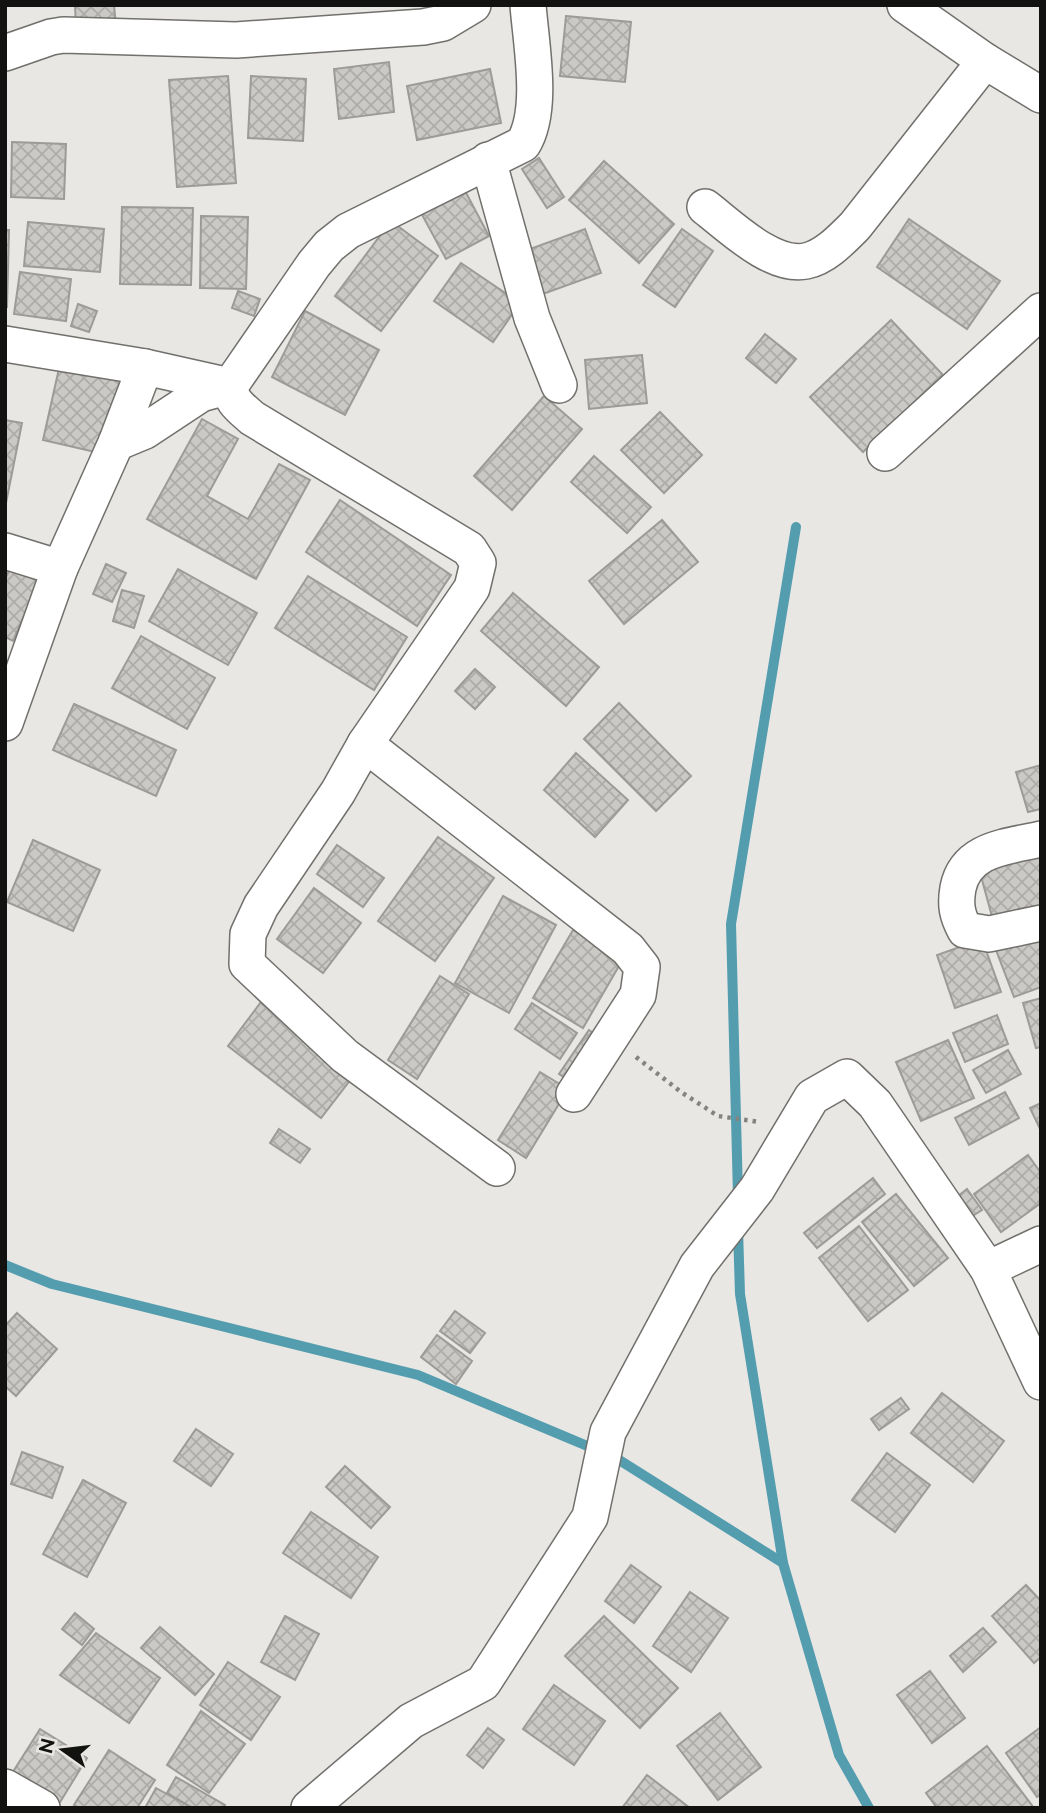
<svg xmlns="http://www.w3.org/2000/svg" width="1046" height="1813" font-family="Raleway,sans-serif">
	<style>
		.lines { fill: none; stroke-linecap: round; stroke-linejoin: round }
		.stream { stroke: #549daf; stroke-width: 10 }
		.building { fill: url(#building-cross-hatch); stroke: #9c9b98; stroke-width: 2 }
		.minor-casing { stroke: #71706d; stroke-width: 38 }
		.path { stroke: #838380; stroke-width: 4.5; stroke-dasharray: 3.5 5; stroke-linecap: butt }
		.minor { stroke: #fff; stroke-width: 35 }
	</style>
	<defs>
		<pattern id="building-cross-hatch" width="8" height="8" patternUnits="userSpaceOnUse" patternTransform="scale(1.75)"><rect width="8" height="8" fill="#cbc9c6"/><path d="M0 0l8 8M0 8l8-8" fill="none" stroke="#adaca9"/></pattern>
	</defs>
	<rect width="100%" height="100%" fill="#e8e7e4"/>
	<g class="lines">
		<g class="stream">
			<path d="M 738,1196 L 731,924 L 796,527"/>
			<path d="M 738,1229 L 740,1294 L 783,1563 L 839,1755 L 869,1808"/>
			<path d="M 5,1265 L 52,1284 L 418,1375 L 616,1458 L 783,1563"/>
		</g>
	</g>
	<g class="building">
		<path d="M 75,5 L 114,5 L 116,26 L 76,28 Z"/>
		<path d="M 566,16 L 631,22 L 625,82 L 560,76 Z"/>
		<path d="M 389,62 L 394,112 L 339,119 L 334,69 Z"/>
		<path d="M 490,69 L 501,123 L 417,140 L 407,86 Z"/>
		<path d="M 228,76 L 236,183 L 177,187 L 169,80 Z"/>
		<path d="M 251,76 L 306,79 L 303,141 L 248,138 Z"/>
		<path d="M 12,142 L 66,144 L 64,199 L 11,197 Z"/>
		<path d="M 539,158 L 564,197 L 547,208 L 522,169 Z"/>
		<path d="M 604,161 L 674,224 L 639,263 L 569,200 Z"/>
		<path d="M 463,187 L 489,236 L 446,259 L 420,211 Z"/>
		<path d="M 122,207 L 193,208 L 191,285 L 120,284 Z"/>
		<path d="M 201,216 L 248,217 L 246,289 L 200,288 Z"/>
		<path d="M 909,219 L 1000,281 L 967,329 L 877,267 Z"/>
		<path d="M 391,221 L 438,256 L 381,331 L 335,296 Z"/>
		<path d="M 28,222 L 104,229 L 100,272 L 24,266 Z"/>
		<path d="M 585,229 L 601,273 L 543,294 L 527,250 Z"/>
		<path d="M 682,229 L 713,251 L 675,307 L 643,285 Z"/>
		<path d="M 5,230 L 9,230 L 7,307 L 5,307 Z"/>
		<path d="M 461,263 L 520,303 L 493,342 L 434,301 Z"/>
		<path d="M 20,272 L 71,279 L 66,321 L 14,314 Z"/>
		<path d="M 238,291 L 260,299 L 254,316 L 232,308 Z"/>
		<path d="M 78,304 L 97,311 L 89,332 L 71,326 Z"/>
		<path d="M 305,311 L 379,350 L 345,415 L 272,377 Z"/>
		<path d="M 891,320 L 943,375 L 863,452 L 810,397 Z"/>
		<path d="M 765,334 L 796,359 L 776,383 L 746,358 Z"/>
		<path d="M 642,355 L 647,403 L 589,409 L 585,360 Z"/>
		<path d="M 60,364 L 121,377 L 104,454 L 43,440 Z"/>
		<path d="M 544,396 L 582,429 L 512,510 L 474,476 Z"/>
		<path d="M 660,412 L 702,455 L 664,493 L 621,450 Z"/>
		<path d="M 202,419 L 238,439 L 207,496 L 248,519 L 279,464 L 310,480 L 256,579 L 147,519 Z"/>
		<path d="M 5,420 L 22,423 L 5,508 Z"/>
		<path d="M 594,456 L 651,507 L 627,533 L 571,482 Z"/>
		<path d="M 340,500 L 451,575 L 417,626 L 306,552 Z"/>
		<path d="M 662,520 L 698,562 L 624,624 L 589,581 Z"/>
		<path d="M 14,560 L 43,572 L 13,641 L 5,637 L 5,579 Z"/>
		<path d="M 106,564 L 126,573 L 112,602 L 93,594 Z"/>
		<path d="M 178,569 L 257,613 L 228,665 L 149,621 Z"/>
		<path d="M 308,576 L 407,637 L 374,690 L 275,628 Z"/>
		<path d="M 122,590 L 144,596 L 134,628 L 113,621 Z"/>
		<path d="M 513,593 L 599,667 L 566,706 L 481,631 Z"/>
		<path d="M 141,636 L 215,678 L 187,729 L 112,688 Z"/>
		<path d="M 475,669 L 495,687 L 475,709 L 455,691 Z"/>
		<path d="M 619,703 L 691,776 L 656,811 L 584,739 Z"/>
		<path d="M 74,704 L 176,750 L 156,796 L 53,750 Z"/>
		<path d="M 576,753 L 628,800 L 595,837 L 544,790 Z"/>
		<path d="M 1041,765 L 1041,809 L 1028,812 L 1016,772 Z"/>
		<path d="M 438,837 L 494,878 L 435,961 L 378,921 Z"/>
		<path d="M 33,840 L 100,870 L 73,931 L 7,902 Z"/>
		<path d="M 337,845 L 384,878 L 363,907 L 317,874 Z"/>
		<path d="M 1041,851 L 1041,907 L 993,920 L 979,869 Z"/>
		<path d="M 314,888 L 361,923 L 323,973 L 277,939 Z"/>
		<path d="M 503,896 L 556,925 L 509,1013 L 455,983 Z"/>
		<path d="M 573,930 L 623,959 L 583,1028 L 533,998 Z"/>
		<path d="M 1041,934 L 1041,987 L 1014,997 L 996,950 Z"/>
		<path d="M 982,939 L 1001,992 L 955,1008 L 937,955 Z"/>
		<path d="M 440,976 L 469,994 L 417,1079 L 388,1060 Z"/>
		<path d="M 1041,998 L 1041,1047 L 1036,1048 L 1023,1003 Z"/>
		<path d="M 261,1002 L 355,1074 L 321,1118 L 228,1046 Z"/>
		<path d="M 532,1003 L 577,1033 L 560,1059 L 515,1029 Z"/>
		<path d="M 997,1015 L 1008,1044 L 965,1062 L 953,1033 Z"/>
		<path d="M 589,1030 L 607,1042 L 577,1086 L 559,1074 Z"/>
		<path d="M 948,1040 L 974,1098 L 921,1121 L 896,1062 Z"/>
		<path d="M 1008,1050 L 1021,1074 L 986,1093 L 973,1070 Z"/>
		<path d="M 540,1072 L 568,1089 L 526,1158 L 498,1140 Z"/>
		<path d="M 1005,1092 L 1019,1118 L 969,1145 L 955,1118 Z"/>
		<path d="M 1041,1103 L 1041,1131 L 1030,1108 Z"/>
		<path d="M 279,1129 L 310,1149 L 300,1163 L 270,1143 Z"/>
		<path d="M 1028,1155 L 1041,1173 L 1041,1203 L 1001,1232 L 974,1194 Z"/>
		<path d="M 873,1178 L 885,1194 L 817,1248 L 804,1233 Z"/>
		<path d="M 967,1189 L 982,1210 L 971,1217 L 957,1197 Z"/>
		<path d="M 896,1194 L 948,1258 L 914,1286 L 862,1222 Z"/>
		<path d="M 859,1226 L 908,1290 L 868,1321 L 819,1258 Z"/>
		<path d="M 455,1311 L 485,1333 L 470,1353 L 440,1331 Z"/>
		<path d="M 17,1313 L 57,1349 L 16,1396 L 5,1386 L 5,1326 Z"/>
		<path d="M 437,1335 L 472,1361 L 456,1384 L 421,1357 Z"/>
		<path d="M 942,1393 L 1004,1441 L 973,1482 L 911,1433 Z"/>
		<path d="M 901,1398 L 909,1409 L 879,1430 L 871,1419 Z"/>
		<path d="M 196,1429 L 233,1454 L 211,1486 L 174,1461 Z"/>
		<path d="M 22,1452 L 63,1467 L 52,1498 L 11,1484 Z"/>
		<path d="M 887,1453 L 930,1485 L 895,1532 L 852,1500 Z"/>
		<path d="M 345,1466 L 390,1507 L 371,1528 L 326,1487 Z"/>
		<path d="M 83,1480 L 126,1503 L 87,1577 L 43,1554 Z"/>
		<path d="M 311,1512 L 378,1557 L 351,1598 L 283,1553 Z"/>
		<path d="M 631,1565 L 661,1587 L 634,1623 L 605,1601 Z"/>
		<path d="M 1026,1585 L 1041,1601 L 1041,1657 L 1034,1663 L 992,1616 Z"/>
		<path d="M 690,1592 L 728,1618 L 691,1672 L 653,1646 Z"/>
		<path d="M 75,1613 L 94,1629 L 82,1645 L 62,1629 Z"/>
		<path d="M 285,1616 L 319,1634 L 295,1680 L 261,1662 Z"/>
		<path d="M 604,1616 L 678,1688 L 640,1728 L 565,1656 Z"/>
		<path d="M 160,1627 L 214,1674 L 195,1695 L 141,1648 Z"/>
		<path d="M 983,1628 L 996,1642 L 963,1672 L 950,1656 Z"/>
		<path d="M 96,1633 L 160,1678 L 129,1723 L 60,1675 Z"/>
		<path d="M 228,1662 L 280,1697 L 251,1740 L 200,1705 Z"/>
		<path d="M 930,1671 L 965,1718 L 932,1743 L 897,1695 Z"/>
		<path d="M 554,1685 L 605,1721 L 574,1765 L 523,1729 Z"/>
		<path d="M 201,1711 L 245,1744 L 209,1793 L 167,1765 Z"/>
		<path d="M 720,1713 L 761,1767 L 718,1800 L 677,1746 Z"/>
		<path d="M 1041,1727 L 1041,1794 L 1037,1797 L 1006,1753 Z"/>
		<path d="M 488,1728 L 504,1740 L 483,1768 L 467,1755 Z"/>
		<path d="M 40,1729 L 87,1758 L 59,1804 L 11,1775 Z"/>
		<path d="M 987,1746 L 1034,1808 L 937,1808 L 926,1793 Z"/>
		<path d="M 109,1750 L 155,1780 L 137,1808 L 79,1808 L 74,1805 Z"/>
		<path d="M 647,1775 L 690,1808 L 622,1808 Z"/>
		<path d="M 176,1777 L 225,1805 L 224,1808 L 193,1808 L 167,1793 Z"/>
		<path d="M 156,1788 L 192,1808 L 145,1808 Z"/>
	</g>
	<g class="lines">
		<defs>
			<g id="minor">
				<path d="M 905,5 L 985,61 L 1041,95"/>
				<path d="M 5,53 L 51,37 L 63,35 L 236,40 L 423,27 L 443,23 L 473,5"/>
				<path d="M 488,160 L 532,318 L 559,385"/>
				<path d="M 705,207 C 730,226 772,268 806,261 C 825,257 841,240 855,226 L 985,61"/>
				<path d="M 5,344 L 145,367 L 230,386"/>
				<path d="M 116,443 L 145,431 L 201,394 L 230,386"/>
				<path d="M 885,453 L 1041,311"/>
				<path d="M 5,551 L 60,568"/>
				<path d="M 5,723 L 60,568 L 116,443 L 145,367"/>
				<path d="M 365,744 L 628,949 L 642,967 L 638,995 L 574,1094"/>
				<path d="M 1041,839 C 1007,847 966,848 958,888 C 955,905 957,915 965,930 L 989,934 L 1041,923"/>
				<path d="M 497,1168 L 345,1056 L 247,964 L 248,934 L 261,906 L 338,792 L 365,744 L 472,588 L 478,563 L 469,549 L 252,418 C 241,408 230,401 230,386 L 314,264 L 329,246 L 348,231 L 523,144 C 544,111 531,44 528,5"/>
				<path d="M 988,1269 L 1041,1244"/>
				<path d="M 5,1787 L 42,1808"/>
				<path d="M 309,1808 L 411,1721 L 483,1683 L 590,1517 L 608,1432 L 697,1266 L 757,1189 L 812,1097 L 847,1077 L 875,1104 L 988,1269 L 1041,1382"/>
			</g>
		</defs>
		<use href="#minor" class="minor-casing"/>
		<path class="path" d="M 636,1057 L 681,1092 L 718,1116 L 759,1122"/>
		<use href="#minor" class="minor"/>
	</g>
	<rect width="1046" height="1813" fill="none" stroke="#121210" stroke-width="14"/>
	<g transform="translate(63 1750) rotate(284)" stroke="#e8e7e4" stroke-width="5" paint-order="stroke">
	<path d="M0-5L12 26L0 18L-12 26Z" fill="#121210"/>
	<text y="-10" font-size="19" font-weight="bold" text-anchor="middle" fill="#121210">N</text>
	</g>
</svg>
